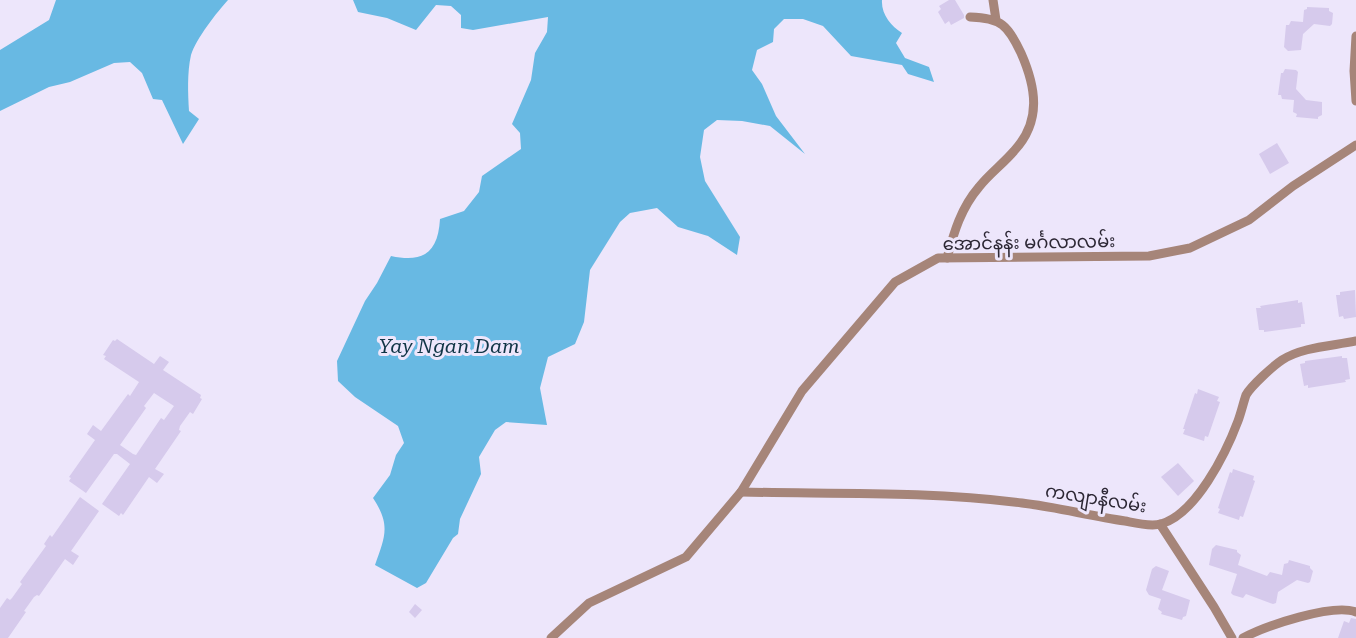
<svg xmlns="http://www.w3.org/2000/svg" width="1356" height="638" font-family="'Roboto Serif','Noto Sans Myanmar',serif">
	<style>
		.water { fill: #68b9e3 }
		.building { fill: #d6caec; fill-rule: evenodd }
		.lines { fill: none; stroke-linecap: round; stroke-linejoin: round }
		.minor { stroke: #a68579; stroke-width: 9 }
		.labels { text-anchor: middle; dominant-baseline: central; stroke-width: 6; stroke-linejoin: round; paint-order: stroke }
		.street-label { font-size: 18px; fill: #2c2734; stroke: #ede6fb }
		.water-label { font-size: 20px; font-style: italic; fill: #103546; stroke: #ede6fb }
	</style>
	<rect width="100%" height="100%" fill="#ede6fb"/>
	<g class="water">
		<path d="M 56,0 L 228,0 C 217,12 196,39 191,55 C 187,73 188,93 189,111 L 199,119 L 183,144 L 162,100 L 153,99 L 142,73 L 130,62 L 114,63 L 70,82 L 49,87 L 0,111 L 0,50 L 49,20 Z"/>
		<path d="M 353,0 L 882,0 C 881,14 891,26 902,33 L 896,43 L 905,58 L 929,67 L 934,82 L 908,74 L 902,65 L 851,56 L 823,26 L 803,19 L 784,19 L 774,29 L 773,42 L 757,50 L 752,70 L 762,84 L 776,116 L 805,154 L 770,126 L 742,121 L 717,120 L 704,130 L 700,157 L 705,181 L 740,237 L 737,255 L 708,236 L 678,227 L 657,208 L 630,213 L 620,222 L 590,270 L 584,322 L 575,344 L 548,357 L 540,388 L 547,425 L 506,422 L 495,430 L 479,457 L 481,474 L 460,519 L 458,534 L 453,538 L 426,583 L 417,588 L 375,565 C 385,537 391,525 373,498 L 390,475 L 396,455 L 404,443 L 398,426 L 355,397 L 338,381 L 337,361 L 365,301 L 377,283 L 391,256 C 423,263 438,253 440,219 L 464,211 L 479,192 L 482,176 L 521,149 L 520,133 L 512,124 L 531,80 L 535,53 L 547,32 L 548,17 L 473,30 L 461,28 L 461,15 L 451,6 L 436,5 L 416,30 L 387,18 L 358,12 Z"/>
	</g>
	<g class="building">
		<path d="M 949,0 L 955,0 L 964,15 L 964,18 L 951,25 L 949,21 L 945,24 L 938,12 L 941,9 L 939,6 Z"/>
		<path d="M 1307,7 L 1329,8 L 1329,11 L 1333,13 L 1332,24 L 1330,26 L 1314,24 L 1303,34 L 1301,50 L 1288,51 L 1284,47 L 1286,25 L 1289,25 L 1291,21 L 1303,22 L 1304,10 L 1307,9 Z"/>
		<path d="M 1285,69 L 1296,70 L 1298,72 L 1296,89 L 1306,100 L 1322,102 L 1322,115 L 1318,117 L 1318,119 L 1296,117 L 1297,114 L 1293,112 L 1294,100 L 1282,99 L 1281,95 L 1278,95 L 1281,73 L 1283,73 Z"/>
		<path d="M 1277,143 L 1289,163 L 1270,174 L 1259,154 Z"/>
		<path d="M 1355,290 L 1356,317 L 1344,319 L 1343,316 L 1339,317 L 1336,295 L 1340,295 L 1340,292 Z"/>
		<path d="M 1298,300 L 1298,303 L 1302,302 L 1305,324 L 1301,324 L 1301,327 L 1264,332 L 1264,330 L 1259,330 L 1256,308 L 1261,308 L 1260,306 Z"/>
		<path d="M 117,339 L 154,364 L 160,356 L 169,362 L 163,370 L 201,395 L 200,398 L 202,399 L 193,414 L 190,412 L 180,426 L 179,430 L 181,431 L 155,469 L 164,474 L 157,483 L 149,477 L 123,515 L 121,513 L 119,516 L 102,504 L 130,464 L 117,454 L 114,454 L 86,493 L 69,481 L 71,478 L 69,477 L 95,440 L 87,434 L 93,425 L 101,431 L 128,394 L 130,396 L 139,382 L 104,359 L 106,356 L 103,355 L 113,340 L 115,341 ZM 154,393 L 174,406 L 164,420 L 161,418 L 136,455 L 133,454 L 120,445 L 146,408 L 144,406 Z"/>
		<path d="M 1342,356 L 1342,358 L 1347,358 L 1350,379 L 1345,380 L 1346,382 L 1308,388 L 1308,385 L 1304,386 L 1300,364 L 1305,363 L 1305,361 Z"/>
		<path d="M 1198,389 L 1219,397 L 1217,401 L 1220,402 L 1208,437 L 1205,436 L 1204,441 L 1183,434 L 1185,429 L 1183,429 L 1195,393 L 1197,394 Z"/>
		<path d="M 1178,463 L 1194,481 L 1178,496 L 1161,477 Z"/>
		<path d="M 1233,469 L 1254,476 L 1253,480 L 1255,481 L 1243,517 L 1240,516 L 1239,520 L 1218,513 L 1220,509 L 1218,508 L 1230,472 L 1232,473 Z"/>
		<path d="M 80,497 L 99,511 L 71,551 L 79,556 L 73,565 L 65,559 L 39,596 L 37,595 L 34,597 L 24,611 L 26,612 L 8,638 L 0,638 L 0,608 L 7,598 L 10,600 L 12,598 L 22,584 L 20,582 L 46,546 L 44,544 L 50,535 L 52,537 Z"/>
		<path d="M 1216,545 L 1237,550 L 1237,552 L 1241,555 L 1238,565 L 1267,576 L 1270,572 L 1282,575 L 1284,564 L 1288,563 L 1289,560 L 1310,566 L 1310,568 L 1313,571 L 1310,582 L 1308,583 L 1297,580 L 1278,592 L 1276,603 L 1273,604 L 1246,594 L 1243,598 L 1233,595 L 1231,593 L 1237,574 L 1209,565 L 1212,549 Z"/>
		<path d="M 1156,566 L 1169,571 L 1162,590 L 1190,600 L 1186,616 L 1183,617 L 1182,620 L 1161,614 L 1162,612 L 1158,609 L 1161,599 L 1149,595 L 1146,590 L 1152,569 Z"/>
		<path d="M 415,604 L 422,610 L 415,618 L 409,612 Z"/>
		<path d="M 1351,618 L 1356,619 L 1356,638 L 1338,638 L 1344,621 L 1349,623 Z"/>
	</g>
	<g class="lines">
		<g class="minor">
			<path d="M 993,0 L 996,20"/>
			<path d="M 1356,36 L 1354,71 L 1356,101"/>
			<path d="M 947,258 C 954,232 961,208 979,187 C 989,174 1003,164 1014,151 C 1042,121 1036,87 1021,53 C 1008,25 1001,18 970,17"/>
			<path d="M 741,492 C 834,494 929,491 1022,503 C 1056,507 1090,516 1125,521 C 1135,523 1150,527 1161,524 C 1196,514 1226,453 1238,421 C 1241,413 1243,404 1246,395 C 1251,386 1273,366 1282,360 C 1302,347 1332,346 1356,341"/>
			<path d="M 1160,524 L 1214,607 L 1232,638"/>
			<path d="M 551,638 L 589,603 L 686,557 L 741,492 L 802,391 L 895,282 L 938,258 L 1149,256 L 1190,248 L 1249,220 L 1293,186 L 1356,145"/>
			<path d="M 1243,638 C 1265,626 1333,603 1356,612"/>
		</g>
	</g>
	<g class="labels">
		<g class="street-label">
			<text transform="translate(1029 242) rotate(-1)">အောင်နန်း မင်္ဂလာလမ်း</text>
			<text transform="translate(1096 498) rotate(9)">ကလျာနီလမ်း</text>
		</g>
		<g class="water-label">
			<text x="449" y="346">Yay Ngan Dam</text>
		</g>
	</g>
</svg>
